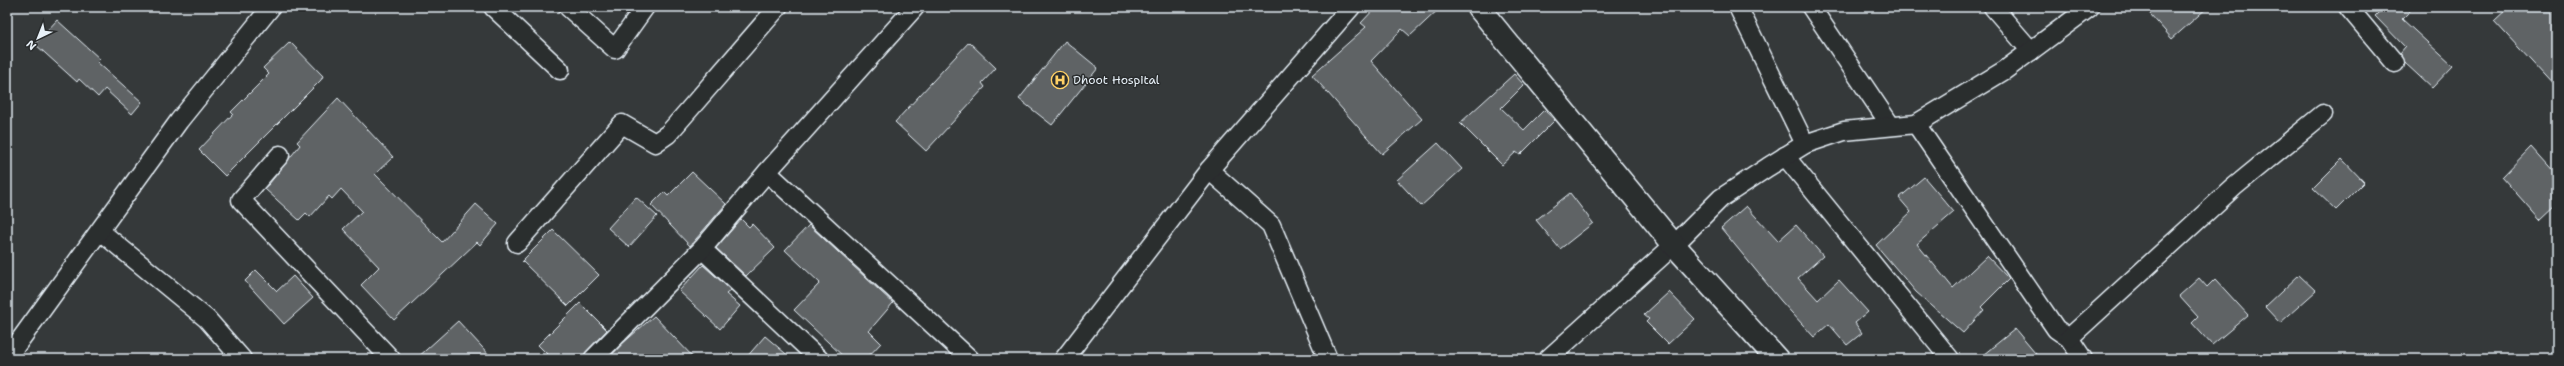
<svg xmlns="http://www.w3.org/2000/svg" width="2564" height="366" font-family="'Shantell Sans',sans-serif">
	<style>
		.building { fill: #5f6365; stroke: #e8f1f8 }
		.lines { fill: none; stroke-linecap: round; stroke-linejoin: round }
		.minor-casing { stroke: #e8f1f8; stroke-width: 21 }
		.primary-casing { stroke: #e8f1f8; stroke-width: 25 }
		.minor { stroke: #2a2d2e; stroke-width: 18 }
		.primary { stroke: #2a2d2e; stroke-width: 22 }
		.labels { text-anchor: middle; dominant-baseline: central; stroke-width: 3; stroke-linejoin: round; paint-order: stroke }
		.poi-label { font-size: 12px; fill: #e8f1f8; stroke: #2a2d2e; text-anchor: start }
	</style>
	<rect width="100%" height="100%" fill="#35393a"/>
	<filter id="ink" filterUnits="userSpaceOnUse"><feTurbulence type="fractalNoise" baseFrequency=".025" numOctaves="2"/><feDisplacementMap in="SourceGraphic" scale="8" xChannelSelector="R" yChannelSelector="G"/><feConvolveMatrix kernelMatrix="1 2 1 2 8 2 1 2 1" color-interpolation-filters="sRGB"/></filter>
	<g filter="url(#ink)">
		<g class="building">
			<path d="M 1376,7 L 1441,7 L 1410,36 L 1402,29 L 1371,61 L 1422,119 L 1382,154 L 1312,75 L 1366,27 L 1361,23 Z"/>
			<path d="M 2144,7 L 2208,7 L 2172,39 Z"/>
			<path d="M 2384,7 L 2414,7 L 2402,19 L 2453,66 L 2432,88 L 2405,63 L 2400,53 L 2405,47 L 2375,16 Z"/>
			<path d="M 2509,7 L 2557,7 L 2557,89 L 2494,21 Z"/>
			<path d="M 57,20 L 100,59 L 97,62 L 142,102 L 132,114 L 105,89 L 98,97 L 79,79 L 77,82 L 35,44 Z"/>
			<path d="M 1065,41 L 1098,68 L 1052,125 L 1019,99 Z"/>
			<path d="M 290,42 L 323,76 L 321,80 L 225,176 L 199,150 L 233,114 L 231,112 L 269,74 L 263,68 Z"/>
			<path d="M 969,42 L 996,68 L 982,83 L 985,87 L 926,151 L 895,122 Z"/>
			<path d="M 1514,74 L 1524,85 L 1501,108 L 1524,130 L 1544,110 L 1555,120 L 1520,155 L 1516,152 L 1502,165 L 1460,123 Z"/>
			<path d="M 338,98 L 393,157 L 375,174 L 442,242 L 476,204 L 498,224 L 480,245 L 477,242 L 394,320 L 361,285 L 379,267 L 343,229 L 362,211 L 341,189 L 332,199 L 329,196 L 310,217 L 306,213 L 299,220 L 265,189 L 300,145 L 297,142 Z"/>
			<path d="M 1438,143 L 1462,169 L 1421,206 L 1397,180 Z"/>
			<path d="M 2531,147 L 2557,176 L 2557,204 L 2540,220 L 2502,177 Z"/>
			<path d="M 2342,159 L 2364,182 L 2336,210 L 2313,188 Z"/>
			<path d="M 692,172 L 726,204 L 690,246 L 651,205 L 664,192 L 668,196 Z"/>
			<path d="M 1924,177 L 1954,212 L 1917,244 L 1953,288 L 1987,256 L 2009,279 L 1981,307 L 1984,310 L 1963,333 L 1916,292 L 1876,245 L 1911,212 L 1899,198 Z"/>
			<path d="M 1570,193 L 1593,223 L 1560,249 L 1536,220 Z"/>
			<path d="M 636,197 L 657,216 L 629,247 L 608,228 Z"/>
			<path d="M 1746,206 L 1778,241 L 1796,225 L 1823,256 L 1798,278 L 1818,300 L 1839,280 L 1868,312 L 1855,323 L 1862,333 L 1847,345 L 1829,324 L 1814,337 L 1781,301 L 1721,228 Z"/>
			<path d="M 741,219 L 749,227 L 752,224 L 775,248 L 746,276 L 716,248 Z"/>
			<path d="M 809,225 L 893,303 L 869,331 L 881,343 L 866,359 L 846,359 L 794,310 L 820,283 L 785,250 Z"/>
			<path d="M 553,230 L 599,275 L 568,306 L 522,261 Z"/>
			<path d="M 703,265 L 731,290 L 726,294 L 740,306 L 720,329 L 679,291 Z"/>
			<path d="M 256,270 L 277,291 L 293,276 L 313,298 L 284,324 L 245,281 Z"/>
			<path d="M 2299,275 L 2316,291 L 2280,323 L 2265,307 Z"/>
			<path d="M 2199,278 L 2207,287 L 2215,279 L 2248,315 L 2212,345 L 2192,323 L 2198,317 L 2179,296 Z"/>
			<path d="M 1669,292 L 1695,319 L 1668,344 L 1646,322 L 1649,319 L 1644,315 Z"/>
			<path d="M 580,303 L 607,330 L 586,352 L 583,359 L 552,359 L 538,345 Z"/>
			<path d="M 654,316 L 695,359 L 608,359 L 622,344 Z"/>
			<path d="M 458,321 L 493,359 L 416,359 Z"/>
			<path d="M 2015,329 L 2040,359 L 1978,359 Z"/>
			<path d="M 765,336 L 792,359 L 745,359 Z"/>
		</g>
		<g class="lines">
			<defs>
				<g id="minor">
					<path d="M 493,7 L 560,70"/>
					<path d="M 568,7 L 615,49 L 645,7"/>
					<path d="M 1738,7 L 1805,144"/>
					<path d="M 1811,7 L 1891,126"/>
					<path d="M 1993,7 L 2031,51"/>
					<path d="M 2348,7 L 2395,63"/>
					<path d="M 1916,124 L 2056,329 L 2069,338 L 2083,359"/>
					<path d="M 280,155 L 241,200 L 391,359"/>
					<path d="M 1785,156 L 1950,359"/>
					<path d="M 1209,170 L 1271,225 L 1328,359"/>
					<path d="M 767,172 L 970,359"/>
					<path d="M 100,231 L 207,319 L 242,359"/>
					<path d="M 517,243 L 622,124 L 655,143 L 668,134 L 778,7"/>
					<path d="M 702,249 L 819,359"/>
					<path d="M 2069,338 L 2234,187 L 2323,114"/>
					<path d="M 7,358 L 179,121 L 271,7"/>
					<path d="M 593,359 L 702,249 L 767,172 L 915,7"/>
					<path d="M 1064,359 L 1209,170 L 1351,7"/>
					<path d="M 1548,359 L 1674,245 L 1721,198 L 1768,167 L 1805,144 L 1844,131 L 1916,124 L 2005,70 L 2090,7"/>
				</g>
				<path id="primary" d="M 1478,7 L 1674,245 L 1777,359"/>
			</defs>
			<use href="#minor" class="minor-casing"/>
			<use href="#primary" class="primary-casing"/>
			<use href="#minor" class="minor"/>
			<use href="#primary" class="primary"/>
		</g>
	</g>
	<defs>
		<symbol id="hospital-ring" viewBox="-11 -11 22 22"><circle r="9.5" fill="#2a2d2e" stroke="#ffd166" stroke-width="1.5"/><path d="M-5-5h3v3.5h4V-5h3V5h-3V1.5h-4V5h-3Z" fill="#ffd166"/></symbol>
	</defs>
	<g fill-rule="evenodd">
		<use href="#hospital-ring" x="1050" y="70" width="20" height="20"/>
	</g>
	<g class="labels">
		<g class="poi-label">
			<text x="1073" y="80">Dhoot Hospital</text>
		</g>
	</g>
	<rect width="2564" height="366" fill="none" stroke="#2a2d2e" stroke-width="24"/>
	<rect x="12" y="12" width="2540" height="342" fill="none" stroke="#e8f1f8" stroke-width="1.5" filter="url(#ink)"/>
	<g transform="translate(38 38) rotate(223)" stroke="#2a2d2e" stroke-width="3" paint-order="stroke">
	<path d="M0-3L7 15L0 10L-7 15Z" fill="#e8f1f8"/>
	<text y="-6" font-size="11" font-weight="bold" text-anchor="middle" fill="#e8f1f8">N</text>
	</g>
</svg>
